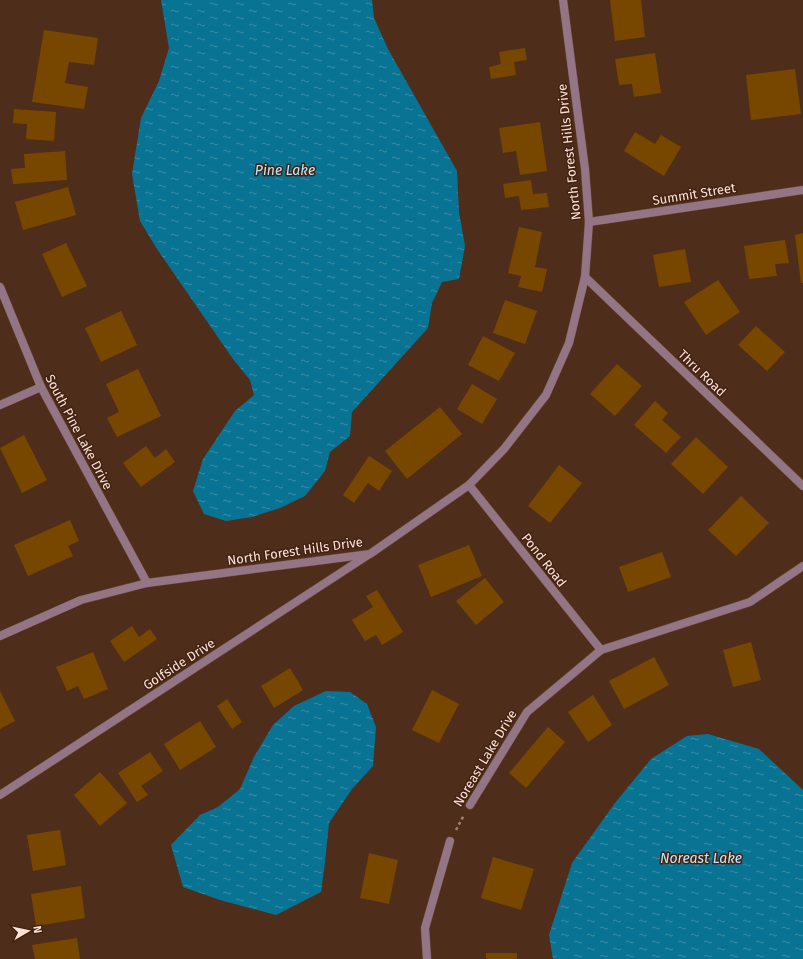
<svg xmlns="http://www.w3.org/2000/svg" width="803" height="959" font-family="'Fira Sans',sans-serif">
	<style>
		.water { fill: url(#water-ripples) }
		.building { fill: #774700 }
		.lines { fill: none; stroke-linecap: round; stroke-linejoin: round }
		.street-casing { stroke: #6a4a39; stroke-width: 9 }
		.path { stroke: #a18476; stroke-width: 2.5; stroke-dasharray: 3 3; stroke-linecap: butt }
		.street { stroke: #947585; stroke-width: 8 }
		.labels { text-anchor: middle; dominant-baseline: central; stroke-width: 3; stroke-linejoin: round; paint-order: stroke }
		.street-label { font-size: 13px; fill: #fae3d8; stroke: #421 }
		.water-label { font-size: 14px; font-style: italic; fill: #bfe9fc; stroke: #421 }
	</style>
	<defs>
		<pattern id="water-ripples" width="26" height="14" patternUnits="userSpaceOnUse"><rect width="26" height="14" fill="#097394"/><path d="M2 4q2-2 4 0t4 0M15 11q2-2 4 0t4 0" fill="none" stroke="#3a8da7"/></pattern>
	</defs>
	<rect width="100%" height="100%" fill="#4f2d1b"/>
	<g class="water">
		<path d="M 161,0 L 372,0 L 374,18 L 388,49 L 457,171 L 459,212 L 465,246 L 459,279 L 442,282 L 432,303 L 428,328 L 352,412 L 350,436 L 330,452 L 325,471 L 305,496 L 280,508 L 252,517 L 226,521 L 204,514 L 193,491 L 203,459 L 235,411 L 254,395 L 250,380 L 233,359 L 157,249 L 140,221 L 132,174 L 141,118 L 159,81 L 169,48 Z"/>
		<path d="M 326,691 L 350,692 L 367,704 L 376,727 L 373,766 L 352,789 L 329,823 L 325,862 L 321,892 L 276,915 L 220,900 L 183,887 L 171,845 L 200,815 L 218,807 L 240,789 L 254,757 L 273,725 L 294,706 Z"/>
		<path d="M 708,734 L 759,749 L 803,790 L 803,959 L 553,959 L 549,935 L 572,863 L 615,803 L 651,759 L 687,736 Z"/>
	</g>
	<g class="building">
		<path d="M 610,0 L 641,0 L 645,37 L 615,41 Z"/>
		<path d="M 44,30 L 98,38 L 94,65 L 69,62 L 65,83 L 88,87 L 84,109 L 32,102 Z"/>
		<path d="M 525,48 L 527,60 L 514,62 L 516,75 L 491,79 L 489,67 L 501,64 L 499,52 Z"/>
		<path d="M 655,53 L 661,93 L 634,97 L 632,84 L 619,85 L 615,59 Z"/>
		<path d="M 795,69 L 801,114 L 751,120 L 746,75 Z"/>
		<path d="M 14,109 L 56,112 L 54,141 L 26,139 L 27,124 L 13,123 Z"/>
		<path d="M 540,122 L 547,171 L 520,175 L 516,151 L 503,153 L 499,128 Z"/>
		<path d="M 635,132 L 655,144 L 661,135 L 681,147 L 664,176 L 624,151 Z"/>
		<path d="M 65,151 L 67,180 L 13,184 L 11,169 L 25,168 L 24,154 Z"/>
		<path d="M 531,180 L 533,194 L 547,193 L 549,207 L 521,210 L 519,196 L 505,198 L 503,184 Z"/>
		<path d="M 68,187 L 76,215 L 23,230 L 15,202 Z"/>
		<path d="M 519,227 L 542,232 L 535,267 L 547,269 L 542,292 L 518,287 L 521,276 L 508,273 Z"/>
		<path d="M 803,233 L 803,283 L 801,283 L 795,235 Z"/>
		<path d="M 785,240 L 789,263 L 775,264 L 777,276 L 749,279 L 744,246 Z"/>
		<path d="M 66,243 L 87,286 L 62,297 L 42,254 Z"/>
		<path d="M 685,249 L 691,282 L 659,287 L 653,255 Z"/>
		<path d="M 718,280 L 740,312 L 706,335 L 684,302 Z"/>
		<path d="M 505,300 L 537,311 L 525,344 L 493,333 Z"/>
		<path d="M 121,311 L 137,345 L 101,362 L 85,328 Z"/>
		<path d="M 756,326 L 785,352 L 767,371 L 738,345 Z"/>
		<path d="M 483,336 L 515,353 L 499,381 L 468,365 Z"/>
		<path d="M 617,364 L 642,386 L 615,416 L 590,394 Z"/>
		<path d="M 138,369 L 161,416 L 117,437 L 107,418 L 119,412 L 106,384 Z"/>
		<path d="M 472,384 L 497,399 L 482,424 L 457,409 Z"/>
		<path d="M 655,401 L 668,413 L 662,420 L 681,437 L 666,453 L 634,425 Z"/>
		<path d="M 440,407 L 462,434 L 407,479 L 385,451 Z"/>
		<path d="M 24,435 L 47,480 L 22,493 L 0,448 Z"/>
		<path d="M 696,437 L 728,467 L 703,494 L 671,464 Z"/>
		<path d="M 146,446 L 155,458 L 166,449 L 175,462 L 141,487 L 123,463 Z"/>
		<path d="M 369,456 L 392,471 L 379,491 L 368,483 L 354,503 L 343,495 Z"/>
		<path d="M 559,465 L 582,483 L 550,523 L 528,506 Z"/>
		<path d="M 741,496 L 769,523 L 736,556 L 708,530 Z"/>
		<path d="M 70,520 L 79,541 L 68,546 L 73,556 L 28,576 L 14,545 Z"/>
		<path d="M 469,545 L 482,576 L 431,597 L 418,565 Z"/>
		<path d="M 662,552 L 671,577 L 628,592 L 619,567 Z"/>
		<path d="M 485,578 L 504,602 L 476,625 L 456,601 Z"/>
		<path d="M 377,590 L 403,632 L 382,645 L 376,635 L 365,641 L 352,620 L 373,607 L 366,596 Z"/>
		<path d="M 132,626 L 139,637 L 150,629 L 157,639 L 124,662 L 110,641 Z"/>
		<path d="M 751,642 L 761,680 L 733,687 L 723,650 Z"/>
		<path d="M 93,652 L 108,689 L 84,699 L 78,686 L 67,691 L 56,667 Z"/>
		<path d="M 654,657 L 669,685 L 624,709 L 609,681 Z"/>
		<path d="M 290,668 L 303,690 L 274,708 L 261,686 Z"/>
		<path d="M 432,690 L 459,704 L 439,743 L 412,730 Z"/>
		<path d="M 0,691 L 15,721 L 0,729 Z"/>
		<path d="M 593,695 L 612,725 L 588,742 L 568,712 Z"/>
		<path d="M 227,699 L 242,722 L 232,729 L 217,706 Z"/>
		<path d="M 200,721 L 216,747 L 180,770 L 164,744 Z"/>
		<path d="M 548,727 L 565,742 L 526,788 L 509,773 Z"/>
		<path d="M 150,752 L 163,771 L 141,786 L 148,795 L 137,802 L 118,773 Z"/>
		<path d="M 100,772 L 127,803 L 100,826 L 74,795 Z"/>
		<path d="M 60,830 L 66,865 L 33,871 L 27,835 Z"/>
		<path d="M 369,853 L 398,860 L 389,904 L 360,898 Z"/>
		<path d="M 493,857 L 534,869 L 521,910 L 481,898 Z"/>
		<path d="M 81,886 L 85,918 L 36,926 L 31,894 Z"/>
		<path d="M 77,938 L 80,959 L 35,959 L 32,945 Z"/>
		<rect x="486" y="953" width="31" height="6"/>
	</g>
	<g class="lines">
		<defs>
			<g id="street">
				<path d="M 589,222 L 803,190"/>
				<path d="M 585,277 L 803,486"/>
				<path d="M 0,287 L 41,387 L 147,583"/>
				<path d="M 0,405 L 41,387"/>
				<path d="M 469,485 L 601,650"/>
				<path d="M 0,636 L 81,600 L 147,583 L 370,554 L 469,485 L 504,449 L 546,395 L 569,343 L 585,277 L 589,222 L 585,169 L 563,0"/>
				<path d="M 0,795 L 368,555"/>
				<path d="M 470,805 L 527,712 L 601,650 L 750,602 L 803,566"/>
				<path d="M 427,959 L 425,928 L 450,841"/>
			</g>
		</defs>
		<use href="#street" class="street-casing"/>
		<path class="path" d="M 456,830 L 464,815"/>
		<use href="#street" class="street"/>
	</g>
	<g class="labels">
		<g class="street-label">
			<text transform="translate(569 152) rotate(-96)">North Forest Hills Drive</text>
			<text transform="translate(694 194) rotate(-9)">Summit Street</text>
			<text transform="translate(702 373) rotate(44)">Thru Road</text>
			<text transform="translate(79 432) rotate(62)">South Pine Lake Drive</text>
			<text transform="translate(295 551) rotate(-8)">North Forest Hills Drive</text>
			<text transform="translate(544 560) rotate(52)">Pond Road</text>
			<text transform="translate(179 664) rotate(-33)">Golfside Drive</text>
			<text transform="translate(485 758) rotate(-59)">Noreast Lake Drive</text>
		</g>
		<g class="water-label">
			<text x="285" y="170">Pine Lake</text>
			<text x="701" y="858">Noreast Lake</text>
		</g>
	</g>
	<g transform="translate(28 931) rotate(81)" stroke="#442211" stroke-width="3" paint-order="stroke">
	<path d="M0-3L7 15L0 10L-7 15Z" fill="#fae3d8"/>
	<text y="-6" font-size="11" font-weight="bold" text-anchor="middle" fill="#fae3d8">N</text>
	</g>
</svg>
